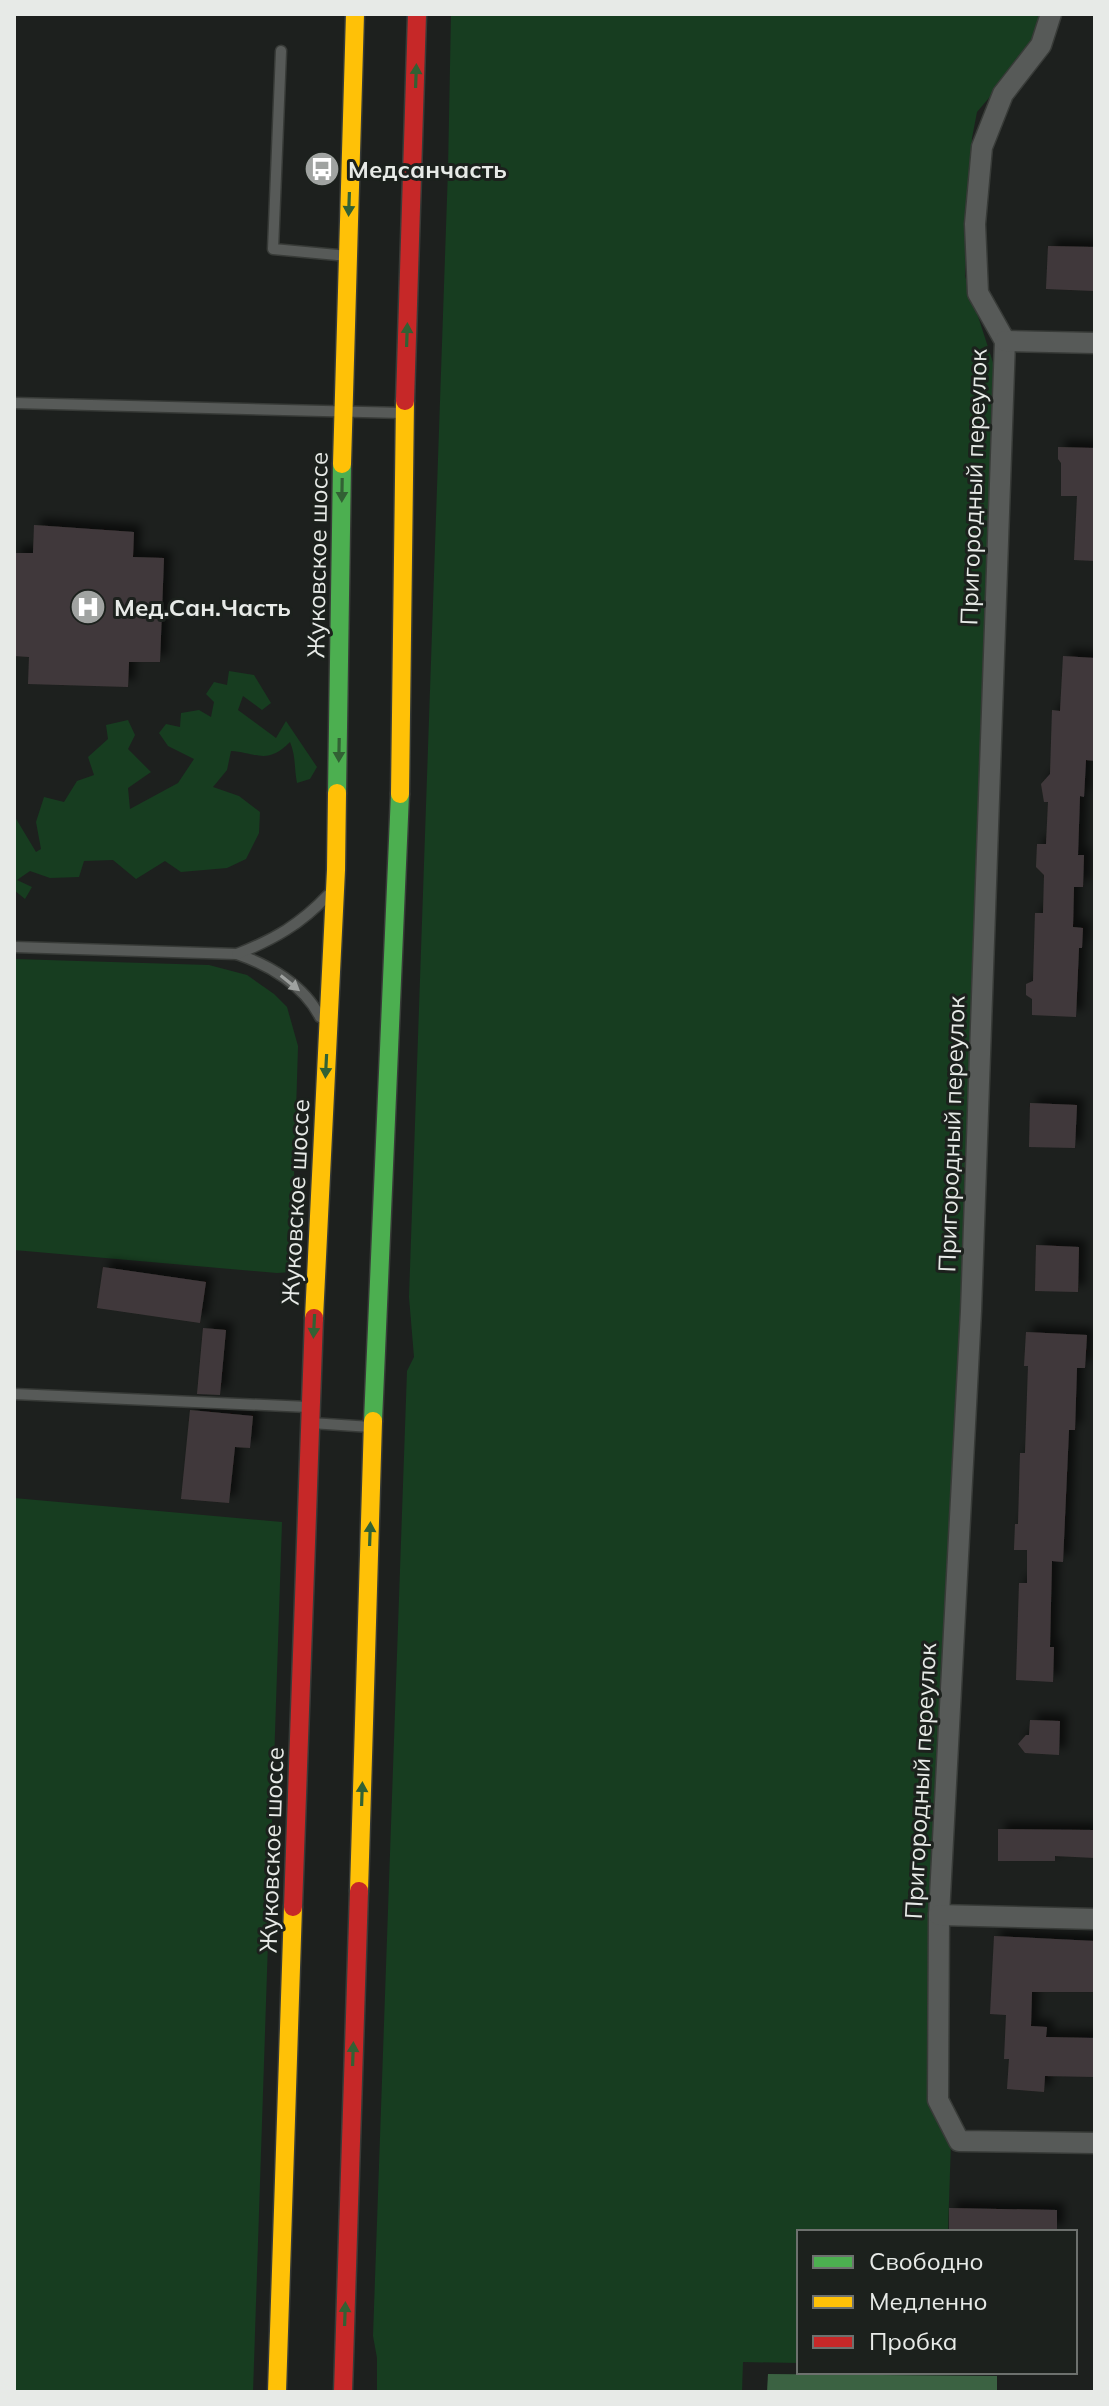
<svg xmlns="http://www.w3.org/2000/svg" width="1109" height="2406" font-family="Mulish,sans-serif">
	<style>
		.green { fill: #173d20 }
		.water { fill: #3b6242 }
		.building { fill: #41393b; filter: url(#shadow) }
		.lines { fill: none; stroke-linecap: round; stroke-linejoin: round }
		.lane-casing { stroke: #383b38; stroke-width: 13 }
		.street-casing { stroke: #383b38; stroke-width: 23 }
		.fast-casing { stroke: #383b38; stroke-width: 21 }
		.slow-casing { stroke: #383b38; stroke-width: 21 }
		.jam-casing { stroke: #383b38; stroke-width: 21 }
		.lane { stroke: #575a58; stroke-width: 10 }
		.street { stroke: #575a58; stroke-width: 20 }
		.fast { stroke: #4caf50; stroke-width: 18 }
		.slow { stroke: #ffc107; stroke-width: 18 }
		.jam { stroke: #c62828; stroke-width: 18 }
		.oneway { fill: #326134 }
		.oneway2 { fill: #9fa2a0 }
		.labels { text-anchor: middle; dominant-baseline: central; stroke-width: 6; stroke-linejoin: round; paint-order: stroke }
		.poi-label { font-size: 24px; font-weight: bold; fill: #e7eae7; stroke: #1c211d; text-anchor: start }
		.street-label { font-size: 24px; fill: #e7eae7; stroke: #1c211d }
	</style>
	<defs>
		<filter id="shadow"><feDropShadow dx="7" dy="-7" stdDeviation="4" flood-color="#0009"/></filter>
	</defs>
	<rect width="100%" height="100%" fill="#1d201e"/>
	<g class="green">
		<path d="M 451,14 L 1046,14 L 1028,52 L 977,112 L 972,138 L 965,276 L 998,378 L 939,1886 L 951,2142 L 948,2232 L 799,2232 L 799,2363 L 743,2362 L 742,2392 L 377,2392 L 377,2358 L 373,2336 L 407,1371 L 414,1357 L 409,1297 L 448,170 Z"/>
		<path d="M 229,671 L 254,675 L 271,703 L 262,710 L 243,696 L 238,710 L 276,738 L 286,721 L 317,767 L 310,779 L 297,783 C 294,768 296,756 290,742 C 267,765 258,753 231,751 L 227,770 L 213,787 L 239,796 L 260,812 L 259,833 L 246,859 L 227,868 L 181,872 L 165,861 L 136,879 L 113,860 L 84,861 L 79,877 L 50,878 L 30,871 L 17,880 L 32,887 L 25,899 L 14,890 L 14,796 L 15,817 L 36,852 L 41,849 L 36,822 L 44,797 L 64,802 L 77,781 L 94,775 L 88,757 L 108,739 L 106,725 L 128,720 L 135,735 L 128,749 L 151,772 L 128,788 L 130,809 L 178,783 L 194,759 L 168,746 L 159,733 L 166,724 L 180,727 L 181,713 L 199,710 L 211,717 L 214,702 L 206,694 L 214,682 L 227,685 Z"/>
		<path d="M 14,959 L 209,965 L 247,975 L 274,994 L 287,1007 L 298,1046 L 291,1272 L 277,1273 L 14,1250 Z"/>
		<path d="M 14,1498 L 282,1522 L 253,2392 L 14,2392 Z"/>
	</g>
	<path class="water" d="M 768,2374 L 997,2376 L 997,2392 L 767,2392 Z"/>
	<g class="building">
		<path d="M 1048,246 L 1095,247 L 1094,291 L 1046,289 Z"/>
		<path d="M 1058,447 L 1095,448 L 1095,561 L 1074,560 L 1077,496 L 1061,496 L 1061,463 L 1058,459 Z"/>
		<path d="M 34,525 L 134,532 L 133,557 L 164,558 L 160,662 L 129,662 L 128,687 L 28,684 L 29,657 L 14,656 L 14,553 L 33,553 Z"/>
		<path d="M 1063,656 L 1095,658 L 1095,761 L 1086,760 L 1084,797 L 1080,796 L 1078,855 L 1084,855 L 1083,887 L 1074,887 L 1073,927 L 1083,928 L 1082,948 L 1079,948 L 1076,1017 L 1032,1015 L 1032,999 L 1026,995 L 1026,984 L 1033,981 L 1035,913 L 1043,913 L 1044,875 L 1036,867 L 1037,844 L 1046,844 L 1048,802 L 1044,802 L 1041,784 L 1050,774 L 1052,710 L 1060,711 Z"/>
		<path d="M 1030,1103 L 1077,1105 L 1075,1148 L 1029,1147 Z"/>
		<path d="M 1036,1245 L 1079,1247 L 1078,1292 L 1035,1291 Z"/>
		<path d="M 103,1267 L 206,1282 L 200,1323 L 97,1308 Z"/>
		<path d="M 203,1328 L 226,1330 L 220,1395 L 197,1394 Z"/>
		<path d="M 1026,1332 L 1087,1335 L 1085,1368 L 1077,1368 L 1075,1430 L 1069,1430 L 1063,1562 L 1052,1561 L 1050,1647 L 1054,1647 L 1053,1682 L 1016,1680 L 1019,1583 L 1027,1583 L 1027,1550 L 1014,1550 L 1015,1524 L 1018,1524 L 1020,1453 L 1025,1453 L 1028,1366 L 1024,1366 Z"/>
		<path d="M 190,1410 L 253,1416 L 250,1448 L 235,1447 L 229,1503 L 181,1499 Z"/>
		<path d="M 1030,1720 L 1060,1721 L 1059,1755 L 1025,1753 L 1018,1744 L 1026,1735 L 1029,1735 Z"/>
		<path d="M 998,1829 L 1095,1830 L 1095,1858 L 1055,1856 L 1055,1861 L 998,1861 Z"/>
		<path d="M 994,1936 L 1095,1941 L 1095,1992 L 1032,1992 L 1031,2026 L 1047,2027 L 1046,2037 L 1095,2038 L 1095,2077 L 1045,2076 L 1044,2092 L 1007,2089 L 1009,2059 L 1004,2059 L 1006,2015 L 990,2014 Z"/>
		<path d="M 949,2208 L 1057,2210 L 1057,2232 L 949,2232 Z"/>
	</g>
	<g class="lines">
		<defs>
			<g id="lane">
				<path d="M 281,51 L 273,249 L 348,256"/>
				<path d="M 14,403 L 403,413"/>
				<path d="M 14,947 L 237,954 C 269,965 304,985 320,1017"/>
				<path d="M 237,954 C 273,940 301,924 328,895"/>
				<path d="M 14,1394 L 308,1407"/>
				<path d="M 311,1423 L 371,1427"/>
			</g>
			<g id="street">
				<path d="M 1051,14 L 1041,45 L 1003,94 L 982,147 L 975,224 L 978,293 L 1005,341 L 971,1311 L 939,1915 L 938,2100 L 959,2141 L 1095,2143"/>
				<path d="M 1005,341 L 1095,343"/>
				<path d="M 939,1915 L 1095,1919"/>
			</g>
			<g id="fast">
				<path d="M 337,793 L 342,464"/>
				<path d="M 373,1421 L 400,794"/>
			</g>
			<g id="slow">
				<path d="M 342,464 L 355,14"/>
				<path d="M 400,794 L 405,401"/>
				<path d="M 314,1318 L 336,870 L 337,793"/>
				<path d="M 359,1891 L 373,1421"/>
				<path d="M 277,2392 L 293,1907"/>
			</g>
			<g id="jam">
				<path d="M 405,401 L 417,14"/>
				<path d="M 293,1907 L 314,1318"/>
				<path d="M 343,2392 L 359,1891"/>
			</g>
		</defs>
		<use href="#lane" class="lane-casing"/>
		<use href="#street" class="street-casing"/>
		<use href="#fast" class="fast-casing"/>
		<use href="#slow" class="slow-casing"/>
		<use href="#jam" class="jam-casing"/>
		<use href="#lane" class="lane"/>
		<use href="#street" class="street"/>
		<use href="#fast" class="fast"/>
		<use href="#slow" class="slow"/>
		<use href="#jam" class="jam"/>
	</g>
	<defs><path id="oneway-solid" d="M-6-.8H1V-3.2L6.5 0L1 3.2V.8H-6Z" transform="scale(2)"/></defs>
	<g class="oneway">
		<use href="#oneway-solid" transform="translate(416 76) rotate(-88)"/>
		<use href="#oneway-solid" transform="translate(349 204) rotate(92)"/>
		<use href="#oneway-solid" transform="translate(407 335) rotate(-88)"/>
		<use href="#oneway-solid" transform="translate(342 490) rotate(91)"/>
		<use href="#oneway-solid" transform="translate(339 750) rotate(91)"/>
		<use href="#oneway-solid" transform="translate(326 1066) rotate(93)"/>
		<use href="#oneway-solid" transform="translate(314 1326) rotate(93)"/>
		<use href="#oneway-solid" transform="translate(370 1534) rotate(-88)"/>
		<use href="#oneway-solid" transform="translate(362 1794) rotate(-88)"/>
		<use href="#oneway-solid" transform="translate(353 2054) rotate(-88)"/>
		<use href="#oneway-solid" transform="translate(345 2314) rotate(-88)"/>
	</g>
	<use class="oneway2" href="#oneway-solid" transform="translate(290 983) rotate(39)"/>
	<defs>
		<symbol id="bus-disc" viewBox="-11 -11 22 22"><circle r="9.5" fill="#a0a3a1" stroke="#1c211d"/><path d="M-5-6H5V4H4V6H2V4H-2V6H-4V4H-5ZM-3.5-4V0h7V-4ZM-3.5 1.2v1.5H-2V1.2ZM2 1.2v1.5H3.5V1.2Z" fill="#fff"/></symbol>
		<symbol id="hospital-disc" viewBox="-11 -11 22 22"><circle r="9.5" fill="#a0a3a1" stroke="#1c211d"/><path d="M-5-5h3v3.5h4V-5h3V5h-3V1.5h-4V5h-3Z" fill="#fff"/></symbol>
	</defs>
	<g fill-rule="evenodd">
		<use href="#bus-disc" x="302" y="149" width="40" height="40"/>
		<use href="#hospital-disc" x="68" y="587" width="40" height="40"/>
	</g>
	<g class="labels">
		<g class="poi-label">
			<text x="348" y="169">Медсанчасть</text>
			<text x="114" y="607">Мед.Сан.Часть</text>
		</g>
		<g class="street-label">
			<text transform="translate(973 487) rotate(-88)">Пригородный переулок</text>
			<text transform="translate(317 555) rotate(-89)">Жуковское шоссе</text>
			<text transform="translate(951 1134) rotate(-88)">Пригородный переулок</text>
			<text transform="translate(295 1202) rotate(-87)">Жуковское шоссе</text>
			<text transform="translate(920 1781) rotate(-87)">Пригородный переулок</text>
			<text transform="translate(271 1850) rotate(-88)">Жуковское шоссе</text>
		</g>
	</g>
	<rect width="1109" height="2406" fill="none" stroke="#e7eae7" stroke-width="32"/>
	<rect x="797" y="2230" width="280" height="144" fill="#1c211d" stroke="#6d716e" stroke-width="2"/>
	<rect x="813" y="2256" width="40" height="12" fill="#4caf50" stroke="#6d716e" stroke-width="2"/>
	<text x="869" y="2270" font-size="24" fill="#e7eae7">Свободно</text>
	<rect x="813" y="2296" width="40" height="12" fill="#ffc107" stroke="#6d716e" stroke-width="2"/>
	<text x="869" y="2310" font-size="24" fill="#e7eae7">Медленно</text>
	<rect x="813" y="2336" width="40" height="12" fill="#c62828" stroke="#6d716e" stroke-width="2"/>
	<text x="869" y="2350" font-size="24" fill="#e7eae7">Пробка</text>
</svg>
